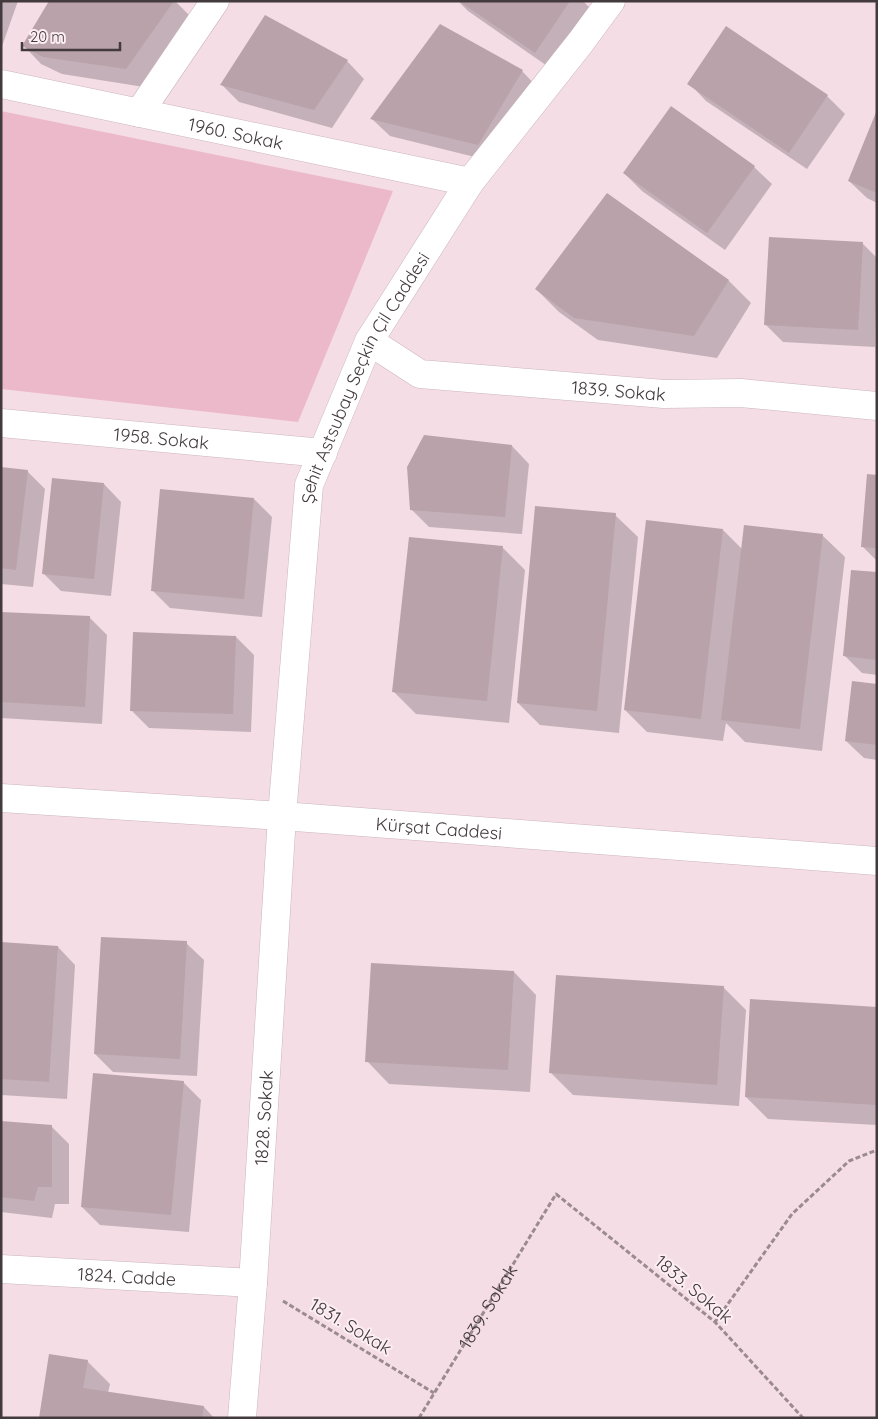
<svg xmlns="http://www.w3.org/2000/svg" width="878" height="1419" font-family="Quicksand,sans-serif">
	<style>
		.green { fill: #ecb9cb }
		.shadow { fill: #0003 }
		.building { fill: #b9a2aa }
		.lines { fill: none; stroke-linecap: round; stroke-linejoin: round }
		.street-casing { stroke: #ccb5bd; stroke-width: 29 }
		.secondary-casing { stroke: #ccb5bd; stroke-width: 29 }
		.path { stroke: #9b8b91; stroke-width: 3; stroke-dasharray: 5 2.5; stroke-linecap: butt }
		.street { stroke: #fff; stroke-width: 28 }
		.secondary { stroke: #fff; stroke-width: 28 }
		.labels { text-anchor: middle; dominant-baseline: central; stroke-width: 4; stroke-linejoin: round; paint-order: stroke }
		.street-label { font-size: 18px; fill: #433a3d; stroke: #fceef2 }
	</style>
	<rect width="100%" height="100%" fill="#f5dde6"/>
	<path class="green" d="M 1,111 L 393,191 L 298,422 L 1,389 Z"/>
	<g class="shadow">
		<path d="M 1,1 L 18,1 L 1,49 Z"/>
		<path d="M 50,1 L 175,1 L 192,18 L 144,87 L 62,74 L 41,64 L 24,46 Z"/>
		<path d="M 458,1 L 583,1 L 593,11 L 553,70 L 468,11 Z"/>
		<path d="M 726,28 L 827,96 L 845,114 L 807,169 L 706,101 L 689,83 Z"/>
		<path d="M 347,61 L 364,79 L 332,128 L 239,102 L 222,85 Z"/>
		<path d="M 522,71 L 539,89 L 495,162 L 390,136 L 372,119 Z"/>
		<path d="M 877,113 L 877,203 L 867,198 L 849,181 Z"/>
		<path d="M 754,167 L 772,184 L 725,250 L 642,191 L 624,173 Z"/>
		<path d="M 607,195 L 729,281 L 751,303 L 717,358 L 598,340 L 559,312 L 536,289 Z"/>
		<path d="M 863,244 L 877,258 L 875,347 L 783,342 L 765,324 Z"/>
		<path d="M 512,446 L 529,464 L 522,534 L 429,527 L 411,509 Z"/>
		<path d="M 1,468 L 27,471 L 45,489 L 33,587 L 1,584 Z"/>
		<path d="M 877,476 L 877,561 L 862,546 Z"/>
		<path d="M 104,484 L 121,502 L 111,596 L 61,591 L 43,573 Z"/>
		<path d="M 254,499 L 272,517 L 262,617 L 170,608 L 152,590 Z"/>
		<path d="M 615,515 L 638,537 L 619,733 L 540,725 L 518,703 Z"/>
		<path d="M 723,530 L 742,549 L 822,535 L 845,557 L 822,751 L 745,742 L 726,723 L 723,741 L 647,732 L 625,710 Z"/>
		<path d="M 410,538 L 503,548 L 525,570 L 509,723 L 416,714 L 393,691 Z"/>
		<path d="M 877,573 L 877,675 L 862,673 L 844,655 Z"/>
		<path d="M 1,613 L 90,618 L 107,635 L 102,724 L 1,718 Z"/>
		<path d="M 236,637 L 254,655 L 251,732 L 149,728 L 131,710 Z"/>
		<path d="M 877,685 L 877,760 L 864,758 L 846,741 Z"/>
		<path d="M 1,943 L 58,947 L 75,965 L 67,1099 L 1,1095 Z"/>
		<path d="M 186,943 L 204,960 L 197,1076 L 113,1072 L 95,1054 Z"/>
		<path d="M 514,972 L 536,995 L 530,1092 L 389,1084 L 367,1061 Z"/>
		<path d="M 724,988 L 746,1010 L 739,1106 L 573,1095 L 550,1072 Z"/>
		<path d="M 877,1008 L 877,1125 L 768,1119 L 746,1097 Z"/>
		<path d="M 183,1082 L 201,1100 L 189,1232 L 100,1225 L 82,1207 Z"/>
		<path d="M 1,1122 L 51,1126 L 69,1144 L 69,1204 L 55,1204 L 52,1218 L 1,1212 Z"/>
		<path d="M 87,1361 L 110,1384 L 108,1393 L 204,1407 L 214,1418 L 40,1418 Z"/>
	</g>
	<g class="building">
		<path d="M 49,1 L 174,1 L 126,69 L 43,57 L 22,46 Z"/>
		<path d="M 459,1 L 570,1 L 535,53 Z"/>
		<path d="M 265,15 L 348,60 L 314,110 L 220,85 Z"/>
		<path d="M 440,24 L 523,70 L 478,145 L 370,119 Z"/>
		<path d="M 726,26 L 828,95 L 789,153 L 687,84 Z"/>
		<path d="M 671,106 L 755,166 L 707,233 L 623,173 Z"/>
		<path d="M 877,110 L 877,193 L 848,181 Z"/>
		<path d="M 607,193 L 729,280 L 694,336 L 574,318 L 535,289 Z"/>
		<path d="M 769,237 L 863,242 L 858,330 L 764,325 Z"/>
		<path d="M 424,435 L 512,445 L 505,517 L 410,510 L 407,467 Z"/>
		<path d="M 1,467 L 28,470 L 16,570 L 1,568 Z"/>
		<path d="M 867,474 L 877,475 L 877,548 L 861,547 Z"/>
		<path d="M 52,478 L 104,483 L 94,579 L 42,574 Z"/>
		<path d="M 160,489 L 254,498 L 244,599 L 151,591 Z"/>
		<path d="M 535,506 L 616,513 L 597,711 L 517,703 Z"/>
		<path d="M 646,520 L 723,529 L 701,719 L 624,710 Z"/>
		<path d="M 744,525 L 823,534 L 800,729 L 721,720 Z"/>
		<path d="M 409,537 L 503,546 L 487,701 L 392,692 Z"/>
		<path d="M 851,570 L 877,572 L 877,660 L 843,656 Z"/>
		<path d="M 1,612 L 90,616 L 85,707 L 1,702 Z"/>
		<path d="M 133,632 L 236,636 L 233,714 L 130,711 Z"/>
		<path d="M 852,681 L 877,684 L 877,745 L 845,741 Z"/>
		<path d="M 101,937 L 187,941 L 180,1059 L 94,1054 Z"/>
		<path d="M 1,942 L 58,946 L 49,1082 L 1,1079 Z"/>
		<path d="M 371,963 L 514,971 L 508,1070 L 365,1062 Z"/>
		<path d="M 556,975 L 724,986 L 717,1085 L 549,1073 Z"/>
		<path d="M 750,999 L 877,1007 L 877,1105 L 745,1097 Z"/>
		<path d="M 93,1073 L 184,1081 L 171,1215 L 81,1207 Z"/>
		<path d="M 1,1121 L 52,1125 L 52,1187 L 38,1187 L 34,1201 L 1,1197 Z"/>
		<path d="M 49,1354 L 88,1360 L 83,1388 L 204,1406 L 202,1418 L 39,1418 Z"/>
	</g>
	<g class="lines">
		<defs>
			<g id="street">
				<path id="s2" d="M 1,84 L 470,182"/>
				<path d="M 139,113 L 215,1"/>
				<path id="s3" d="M 369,341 L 420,374 L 664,394 L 741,393 L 877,406"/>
				<path id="s4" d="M 1,423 L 323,453"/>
				<path id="s5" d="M 1,1269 L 253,1283"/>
				<path id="s6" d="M 242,1418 L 253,1283 L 282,816 L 309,485 L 369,341 L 470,182 L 580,43 L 611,1"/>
			</g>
			<g id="secondary">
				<path id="s7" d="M 1,798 L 282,816 L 877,861"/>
			</g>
		</defs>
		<use href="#street" class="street-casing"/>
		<use href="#secondary" class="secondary-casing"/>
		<g class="path">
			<path d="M 283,1301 L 434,1393"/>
			<path d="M 715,1322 L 792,1214 L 849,1161 L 877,1150"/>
			<path id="s1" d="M 419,1418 L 556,1194 L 715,1322 L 803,1418"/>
		</g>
		<use href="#street" class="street"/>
		<use href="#secondary" class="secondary"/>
	</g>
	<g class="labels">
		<g class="street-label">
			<text stroke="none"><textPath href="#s2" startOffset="240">1960. Sokak</textPath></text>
			<text stroke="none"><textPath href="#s6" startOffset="1056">Şehit Astsubay Seçkin Çil Caddesi</textPath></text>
			<text stroke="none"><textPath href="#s3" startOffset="260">1839. Sokak</textPath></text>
			<text stroke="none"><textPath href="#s4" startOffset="161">1958. Sokak</textPath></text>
			<text stroke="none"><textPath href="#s7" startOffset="439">Kürşat Caddesi</textPath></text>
			<text stroke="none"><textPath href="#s6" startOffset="301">1828. Sokak</textPath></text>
			<text stroke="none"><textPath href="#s5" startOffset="126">1824. Cadde</textPath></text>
			<text transform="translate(694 1289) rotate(40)">1833. Sokak</text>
			<text stroke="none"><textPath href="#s1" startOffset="131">1839. Sokak</textPath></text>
			<text transform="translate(351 1326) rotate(31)">1831. Sokak</text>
		</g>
	</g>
	<rect width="878" height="1419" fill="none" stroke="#433a3d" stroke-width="5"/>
	<path d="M22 42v8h98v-8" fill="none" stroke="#433a3d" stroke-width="2.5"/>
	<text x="30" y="42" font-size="15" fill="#433a3d" stroke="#fceef2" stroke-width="4" paint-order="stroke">20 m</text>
</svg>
